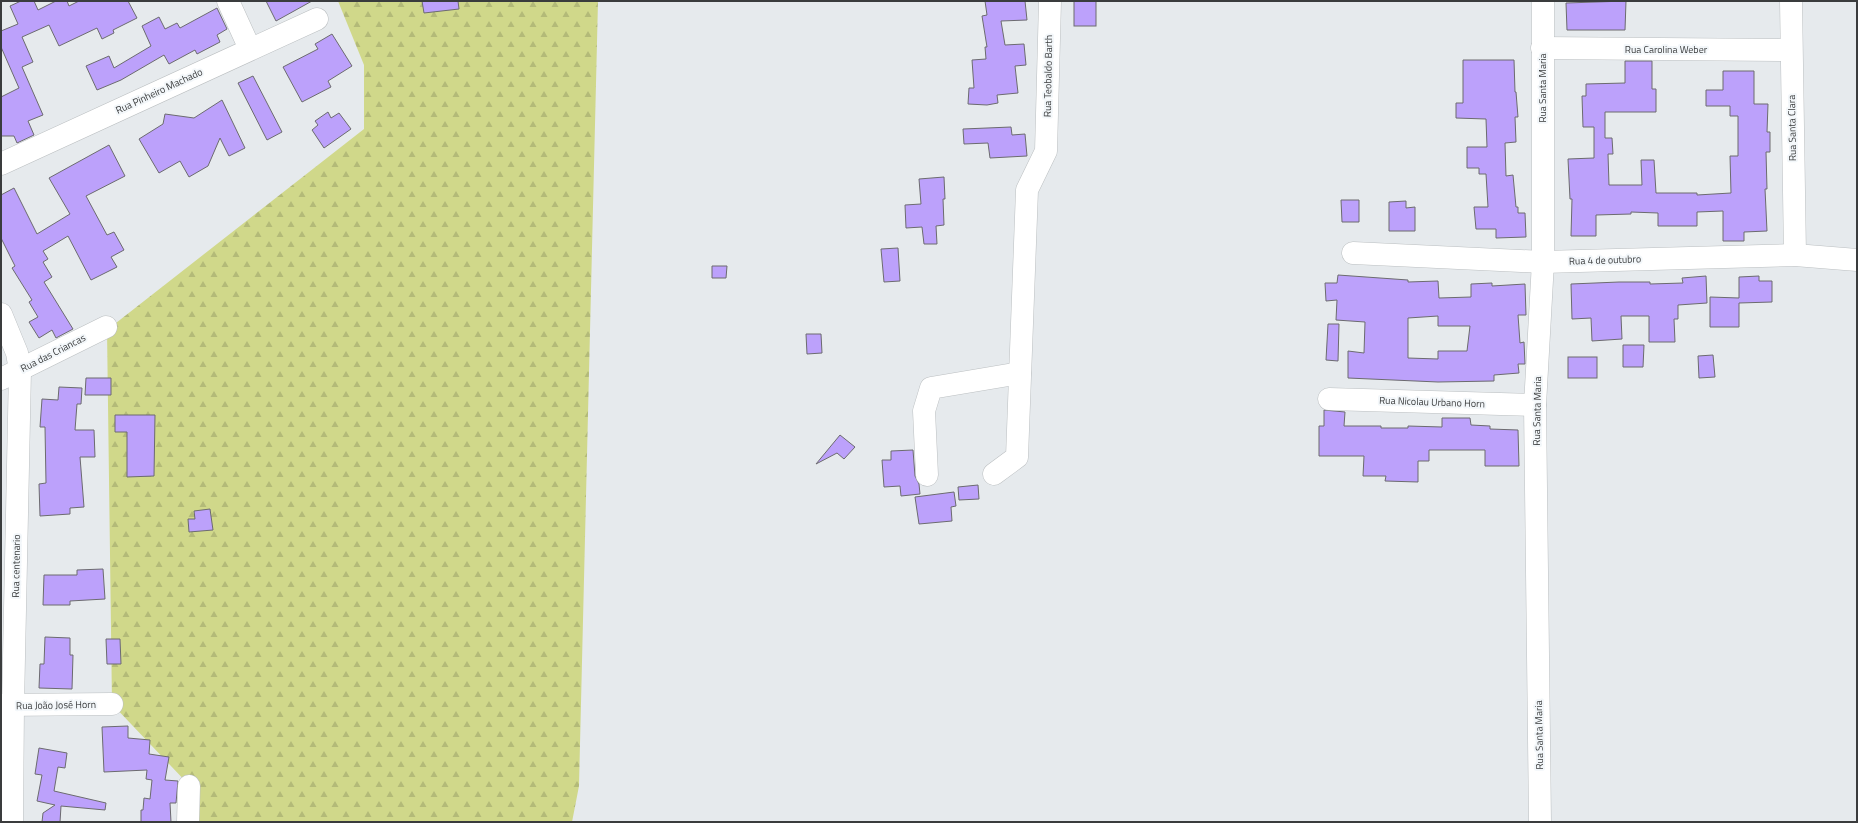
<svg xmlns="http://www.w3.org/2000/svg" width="1858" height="823" font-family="'Titillium Web',sans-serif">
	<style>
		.forest { fill: url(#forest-firs) }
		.building { fill: #bca1fb; stroke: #6c6b6f; fill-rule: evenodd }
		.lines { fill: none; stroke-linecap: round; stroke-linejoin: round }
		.minor-casing { stroke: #bbbfc1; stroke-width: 23 }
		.minor { stroke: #fff; stroke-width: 22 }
		.labels { text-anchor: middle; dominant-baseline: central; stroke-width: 4; stroke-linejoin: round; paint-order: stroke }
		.street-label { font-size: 10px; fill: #3a3c3d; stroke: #f3f7fa }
	</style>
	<defs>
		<pattern id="forest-firs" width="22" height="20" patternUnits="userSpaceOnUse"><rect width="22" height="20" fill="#d0d88a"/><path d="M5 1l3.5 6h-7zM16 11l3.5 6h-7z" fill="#b3ba78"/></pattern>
	</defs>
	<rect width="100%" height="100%" fill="#e6eaed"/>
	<path class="forest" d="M 338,1 L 598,1 L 579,786 L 572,822 L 191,822 L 190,786 L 112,704 L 107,330 L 364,129 L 364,65 Z"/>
	<g class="building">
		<path d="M 21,1 L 34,1 L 38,10 L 56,1 L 67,1 L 69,6 L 79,1 L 128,1 L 137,18 L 113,30 L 114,33 L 102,39 L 97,28 L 59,46 L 49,25 L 22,37 L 33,62 L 22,67 L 43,115 L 28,121 L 34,135 L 17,143 L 14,136 L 1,136 L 1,97 L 19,88 L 1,47 L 1,31 L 18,24 L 10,6 Z"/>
		<path d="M 266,1 L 312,1 L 276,21 Z"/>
		<path d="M 422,1 L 458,1 L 459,9 L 424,13 Z"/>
		<path d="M 985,1 L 1025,1 L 1027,20 L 1001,21 L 1005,45 L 1024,44 L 1026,65 L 1015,66 L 1018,93 L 997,95 L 998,103 L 987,105 L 968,104 L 969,88 L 974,88 L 972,60 L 986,59 L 985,47 L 987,47 L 982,16 L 987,15 Z"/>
		<rect x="1074" y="1" width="22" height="25"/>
		<path d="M 1626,1 L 1625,30 L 1567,30 L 1566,3 Z"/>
		<path d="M 217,8 L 227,29 L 217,35 L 220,42 L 197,54 L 195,50 L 169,64 L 164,55 L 121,80 L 97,90 L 86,66 L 109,56 L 114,68 L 151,46 L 142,26 L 159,17 L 165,29 L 177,23 L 180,28 Z"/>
		<path d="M 332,34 L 352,66 L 328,81 L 331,87 L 302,102 L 283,67 L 318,49 L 315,44 Z"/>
		<path d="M 1463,60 L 1514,60 L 1515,92 L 1516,92 L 1518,117 L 1515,117 L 1516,142 L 1505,143 L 1506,176 L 1513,175 L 1516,207 L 1518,207 L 1518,213 L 1525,213 L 1526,237 L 1496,238 L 1496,229 L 1476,229 L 1474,207 L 1488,207 L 1486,174 L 1479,174 L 1479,168 L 1467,168 L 1467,147 L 1487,147 L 1486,119 L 1456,118 L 1456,103 L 1463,103 Z"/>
		<path d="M 1625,61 L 1652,61 L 1652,89 L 1656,89 L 1656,112 L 1605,112 L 1605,138 L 1612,138 L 1613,154 L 1608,154 L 1609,185 L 1642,185 L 1641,160 L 1654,160 L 1656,193 L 1697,193 L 1697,195 L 1731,193 L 1730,156 L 1738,156 L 1738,116 L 1730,116 L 1730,106 L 1706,106 L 1706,90 L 1723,90 L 1723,71 L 1754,71 L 1754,104 L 1768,104 L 1767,132 L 1770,132 L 1770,152 L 1766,152 L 1767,189 L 1765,189 L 1767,231 L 1744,232 L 1744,241 L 1723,241 L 1723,211 L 1697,212 L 1697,226 L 1658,226 L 1658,213 L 1631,212 L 1631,214 L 1596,215 L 1596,236 L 1571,236 L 1572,199 L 1570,199 L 1568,159 L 1594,158 L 1594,127 L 1583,127 L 1582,96 L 1586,96 L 1586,84 L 1625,83 Z"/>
		<path d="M 253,76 L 282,132 L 267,140 L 238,83 Z"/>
		<path d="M 222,100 L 245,148 L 229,156 L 220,138 L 208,166 L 189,177 L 180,161 L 159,173 L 139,139 L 163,124 L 165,114 L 194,118 Z"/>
		<path d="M 328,112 L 331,118 L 339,113 L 351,129 L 324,148 L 312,130 L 318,125 L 315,121 Z"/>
		<path d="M 1011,127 L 1012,135 L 1025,134 L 1027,156 L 990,158 L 988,143 L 964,144 L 963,129 Z"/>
		<path d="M 109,145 L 125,176 L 86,196 L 107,235 L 114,232 L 124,250 L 111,257 L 117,267 L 91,280 L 68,236 L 43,251 L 48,259 L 43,262 L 52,277 L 44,282 L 73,329 L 56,338 L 52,330 L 39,338 L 29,322 L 38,317 L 29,302 L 32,300 L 12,268 L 15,266 L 1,238 L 1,195 L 14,188 L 37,234 L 70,214 L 49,178 Z"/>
		<path d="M 944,177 L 945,199 L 943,199 L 944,225 L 936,226 L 937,244 L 924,244 L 922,227 L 906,228 L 905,205 L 921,204 L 919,179 Z"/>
		<path d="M 1341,200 L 1359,200 L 1359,222 L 1342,222 Z"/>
		<path d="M 1406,201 L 1406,208 L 1415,207 L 1415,231 L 1389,231 L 1389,202 Z"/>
		<path d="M 898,248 L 900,281 L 884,282 L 881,249 Z"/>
		<path d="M 712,266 L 727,266 L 726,278 L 712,278 Z"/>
		<path d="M 1338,275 L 1408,280 L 1408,282 L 1438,281 L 1439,298 L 1471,297 L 1471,284 L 1492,283 L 1492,286 L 1525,284 L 1526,315 L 1518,315 L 1520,343 L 1524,342 L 1525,364 L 1518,364 L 1519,373 L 1494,375 L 1494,381 L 1438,382 L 1348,378 L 1348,351 L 1364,353 L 1365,322 L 1336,320 L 1337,300 L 1326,301 L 1325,283 L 1337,283 ZM 1438,316 L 1438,326 L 1470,326 L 1467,351 L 1438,351 L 1438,359 L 1408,358 L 1408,318 Z"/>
		<path d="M 1706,276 L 1707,303 L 1678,305 L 1678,319 L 1674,319 L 1675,342 L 1649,342 L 1649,316 L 1621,316 L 1622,339 L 1592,341 L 1591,318 L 1572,319 L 1571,284 L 1619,282 L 1650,282 L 1650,284 L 1683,283 L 1682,278 Z"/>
		<path d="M 1759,276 L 1759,281 L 1772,281 L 1772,302 L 1739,303 L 1739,327 L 1710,327 L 1710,297 L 1739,298 L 1739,277 Z"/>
		<path d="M 1328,324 L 1339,324 L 1338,361 L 1326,360 Z"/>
		<path d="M 806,334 L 821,334 L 822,353 L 807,354 Z"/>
		<path d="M 1623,345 L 1644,345 L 1643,367 L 1623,367 Z"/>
		<path d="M 1713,355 L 1715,377 L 1699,378 L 1698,356 Z"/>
		<rect x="1568" y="357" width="29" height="21"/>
		<path d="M 86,378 L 111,378 L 111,395 L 85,395 Z"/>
		<path d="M 59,387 L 82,388 L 81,404 L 77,404 L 75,430 L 94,430 L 95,457 L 80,457 L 84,507 L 70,508 L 70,514 L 40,516 L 39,484 L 46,483 L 45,427 L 40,427 L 42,399 L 58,400 Z"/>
		<path d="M 1324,410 L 1345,412 L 1344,426 L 1381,426 L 1381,428 L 1408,428 L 1408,426 L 1442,427 L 1442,418 L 1470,418 L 1471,425 L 1490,426 L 1490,429 L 1518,430 L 1519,466 L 1485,466 L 1485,450 L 1429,450 L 1429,461 L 1418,461 L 1418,482 L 1385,481 L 1386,476 L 1363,476 L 1364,456 L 1319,456 L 1319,426 L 1324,426 Z"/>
		<path d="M 115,415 L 155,415 L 154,476 L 127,477 L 127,432 L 115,432 Z"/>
		<path d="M 840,435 L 855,447 L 844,459 L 837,453 L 816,464 Z"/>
		<path d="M 913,450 L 915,476 L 919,484 L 920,494 L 901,496 L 900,486 L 884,487 L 882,460 L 891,460 L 891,451 Z"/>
		<path d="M 978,485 L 979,499 L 959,500 L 958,487 Z"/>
		<path d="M 954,492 L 956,506 L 951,507 L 952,521 L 919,524 L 915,497 Z"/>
		<path d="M 210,509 L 213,530 L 189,532 L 188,519 L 195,519 L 194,511 Z"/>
		<path d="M 103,569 L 105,599 L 70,601 L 70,605 L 43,605 L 44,575 L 77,575 L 77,570 Z"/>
		<path d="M 45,637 L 70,638 L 70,655 L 73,655 L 72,689 L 39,688 L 40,664 L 44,664 Z"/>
		<path d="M 106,639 L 120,639 L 121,664 L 107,664 Z"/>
		<path d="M 128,726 L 128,738 L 150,740 L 149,754 L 169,757 L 165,780 L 178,781 L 176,803 L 170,803 L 171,822 L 141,822 L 141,810 L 143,810 L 144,798 L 150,799 L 152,780 L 146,779 L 147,770 L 104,772 L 102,727 Z"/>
		<path d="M 39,748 L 67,753 L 65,768 L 58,767 L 54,791 L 106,803 L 105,810 L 61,806 L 60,822 L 42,822 L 43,813 L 55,805 L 37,801 L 42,775 L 35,774 Z"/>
	</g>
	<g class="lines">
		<defs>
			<g id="minor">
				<path d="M 228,1 L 250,49"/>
				<path d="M 1791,1 L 1795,255"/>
				<path d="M 1542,48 L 1791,50"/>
				<path d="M 1,164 L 317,19"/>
				<path d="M 1353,253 L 1543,262 L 1795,255 L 1857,260"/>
				<path d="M 1,314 L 17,353 L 20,370 L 13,705 L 12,822"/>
				<path d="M 1,379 L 106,327"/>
				<path d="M 1329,399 L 1535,405"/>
				<path d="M 994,474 L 1017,457 L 1027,190 L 1046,151 L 1050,1"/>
				<path d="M 927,475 L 924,411 L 931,388 L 1020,373"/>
				<path d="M 1,705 L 112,704"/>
				<path d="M 188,822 L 189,786"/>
				<path d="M 1540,822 L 1535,405 L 1543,262 L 1543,1"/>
			</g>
		</defs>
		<use href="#minor" class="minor-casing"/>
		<use href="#minor" class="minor"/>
	</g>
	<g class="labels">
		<g class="street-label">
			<text x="1666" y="49">Rua Carolina Weber</text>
			<text transform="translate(1048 76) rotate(-89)">Rua Teobaldo Barth</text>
			<text transform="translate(1542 88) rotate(-90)">Rua Santa Maria</text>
			<text transform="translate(159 91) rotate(-25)">Rua Pinheiro Machado</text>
			<text transform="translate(1792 128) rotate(-91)">Rua Santa Clara</text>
			<text transform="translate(1605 260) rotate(-2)">Rua 4 de outubro</text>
			<text transform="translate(53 353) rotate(-27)">Rua das Criancas</text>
			<text transform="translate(1432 402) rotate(2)">Rua Nicolau Urbano Horn</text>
			<text transform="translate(1537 411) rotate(-89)">Rua Santa Maria</text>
			<text transform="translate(16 566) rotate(-89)">Rua centenario</text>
			<text transform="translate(56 705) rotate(-1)">Rua João José Horn</text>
			<text transform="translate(1539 735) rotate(-91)">Rua Santa Maria</text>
		</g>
	</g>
	<rect width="1858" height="823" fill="none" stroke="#3a3c3d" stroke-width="4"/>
</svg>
